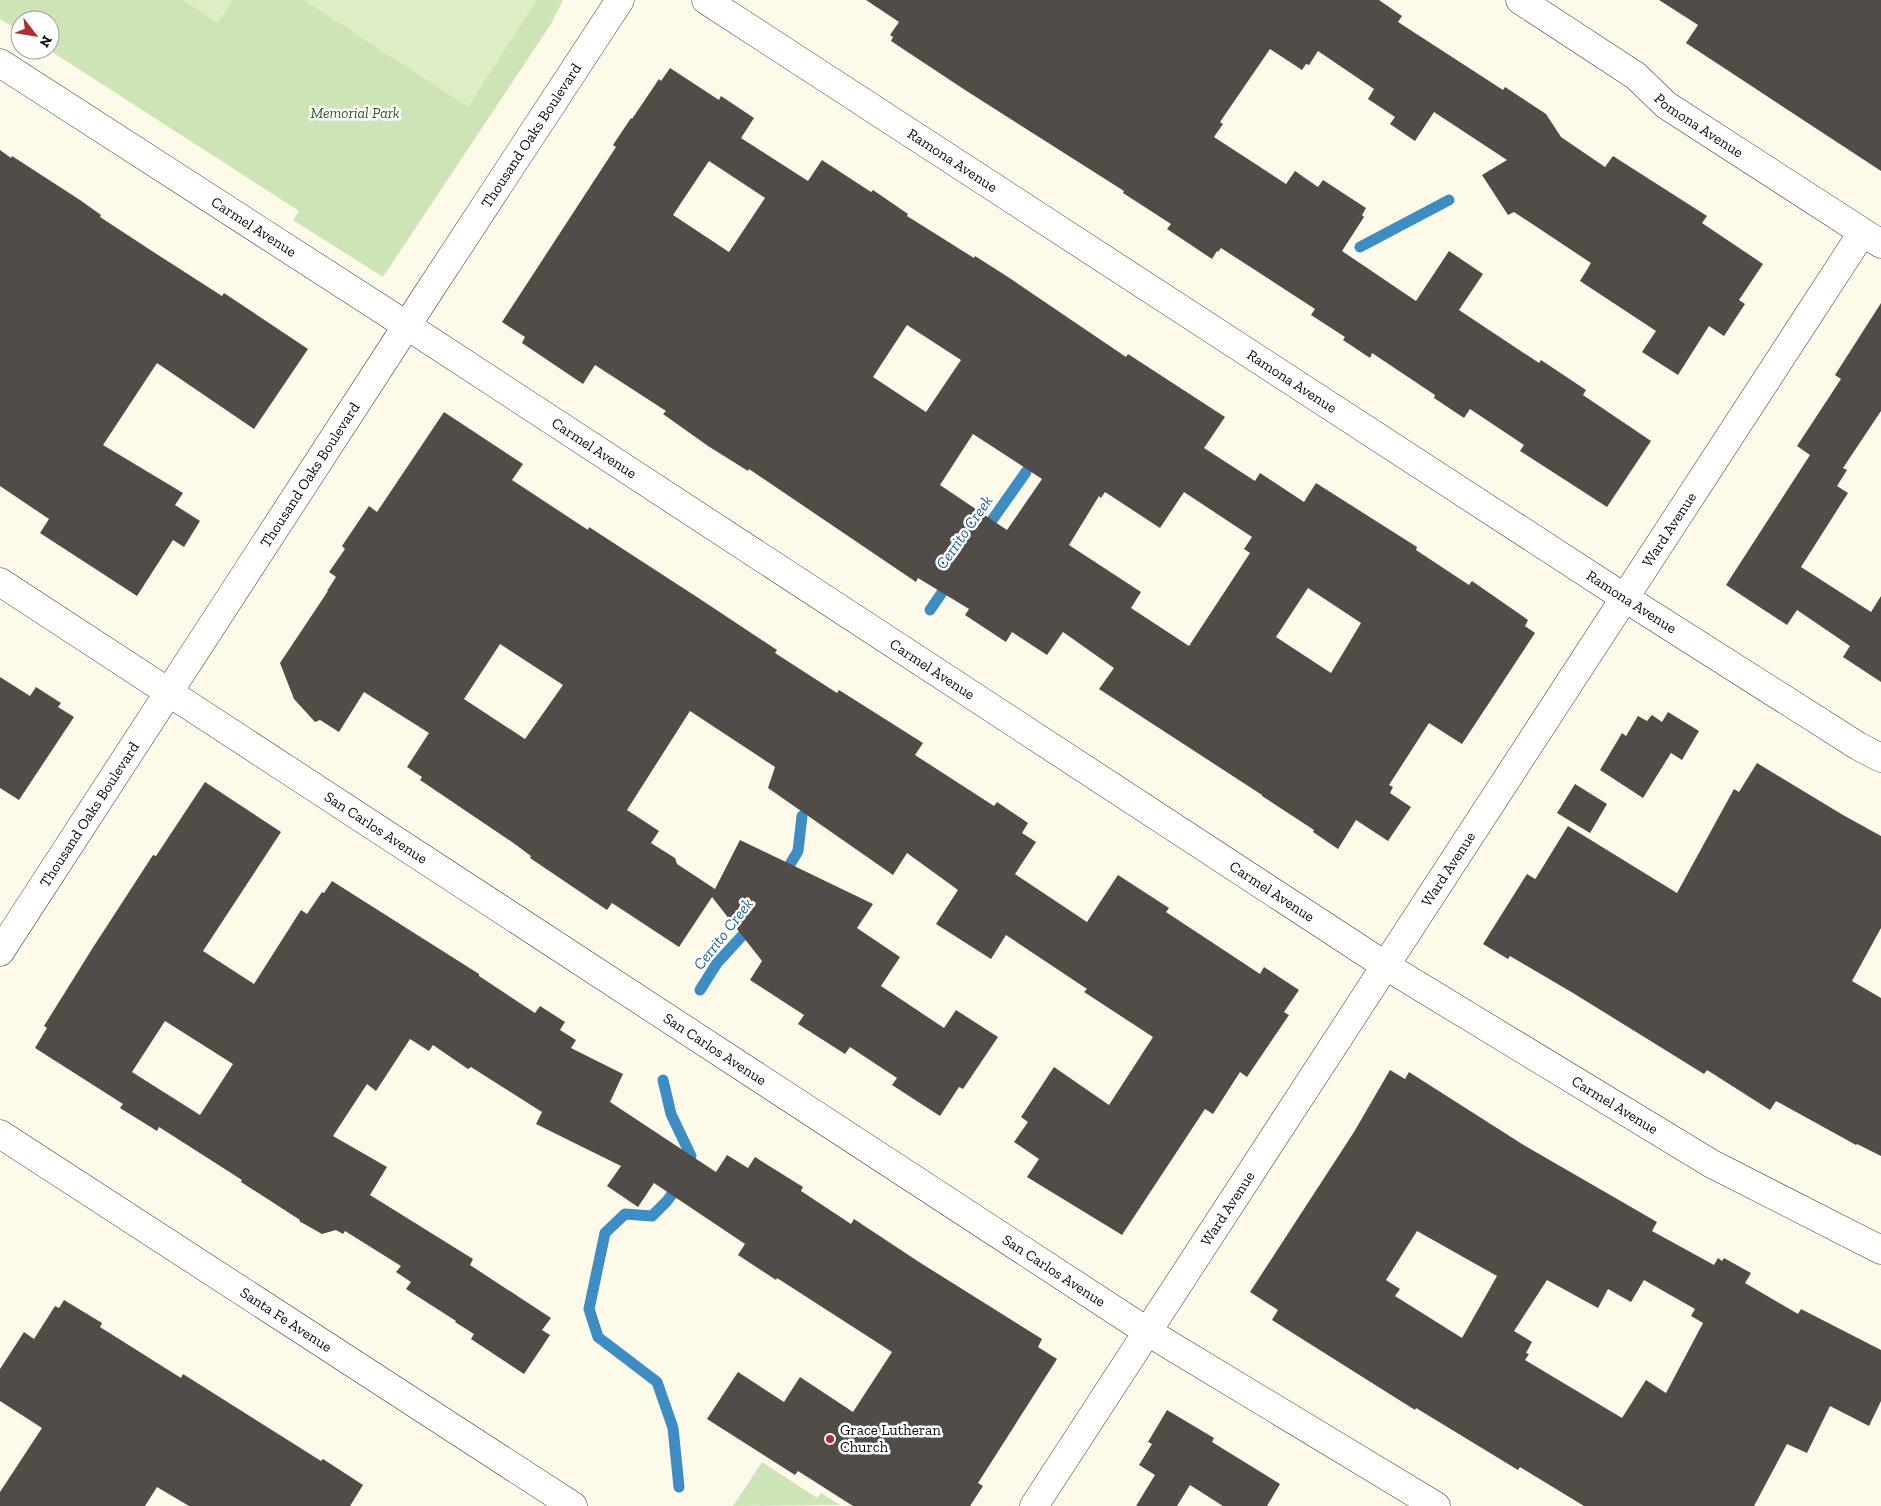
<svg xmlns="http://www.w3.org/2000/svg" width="1881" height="1506" font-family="'Zilla Slab',serif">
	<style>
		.green { fill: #cde5b6 }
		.pitch { fill: #dfedc7 }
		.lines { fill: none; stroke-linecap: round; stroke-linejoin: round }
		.stream { stroke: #3d8cc3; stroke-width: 11 }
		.building { fill: #524c48; fill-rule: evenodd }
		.minor-casing { stroke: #3d3d3d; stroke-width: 29 }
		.tertiary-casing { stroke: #3d3d3d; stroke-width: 29 }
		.minor { stroke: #fff; stroke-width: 28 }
		.tertiary { stroke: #fff; stroke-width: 28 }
		.poi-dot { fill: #b02d31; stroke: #fff; stroke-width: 2 }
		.labels { text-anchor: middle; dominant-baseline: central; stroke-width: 5; stroke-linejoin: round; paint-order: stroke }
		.park-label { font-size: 15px; font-style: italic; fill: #2c5d20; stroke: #fff }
		.street-label { font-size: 15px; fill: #0a0a0a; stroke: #fff }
		.poi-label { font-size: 15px; fill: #0a0a0a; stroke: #fff; text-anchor: start }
		.water-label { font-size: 16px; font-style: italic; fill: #1d5d93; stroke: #fff }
	</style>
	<rect width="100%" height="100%" fill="#fefae9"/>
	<g class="green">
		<path d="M 0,0 L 563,0 L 551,24 L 383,277 L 293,220 L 299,211 L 49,50 L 50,20 L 20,20 L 20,31 L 0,19 Z"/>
		<path d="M 762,1462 L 817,1498 L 821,1493 L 840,1505 L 733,1506 Z"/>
	</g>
	<g class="pitch">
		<path d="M 183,0 L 233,0 L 218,23 Z"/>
		<path d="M 304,0 L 537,0 L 468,107 Z"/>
	</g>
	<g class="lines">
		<g class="stream">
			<path d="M 1360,247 L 1449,200"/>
			<path d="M 983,533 L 1026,472"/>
			<path d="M 930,610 L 950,581"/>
			<path d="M 783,876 L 798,851 L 802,816"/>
			<path d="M 700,990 L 717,963 L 752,925"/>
			<path d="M 663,1080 L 671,1114 L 691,1156 L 686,1168"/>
			<path d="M 679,1487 L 673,1428 L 657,1382 L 598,1337 L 589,1309 L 605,1233 L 625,1214 L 652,1216 L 667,1201 L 680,1183"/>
		</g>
	</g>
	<g class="building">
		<path d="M 866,0 L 1379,0 L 1402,16 L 1398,22 L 1503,90 L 1505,87 L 1546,114 L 1561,137 L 1605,167 L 1613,156 L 1707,216 L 1702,223 L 1763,264 L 1739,300 L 1745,304 L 1724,336 L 1709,326 L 1678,375 L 1642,352 L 1656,331 L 1580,281 L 1591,263 L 1514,212 L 1508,215 L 1482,175 L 1507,160 L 1434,112 L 1415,141 L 1390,124 L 1395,117 L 1368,99 L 1374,89 L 1318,51 L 1309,65 L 1306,64 L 1302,70 L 1270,49 L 1220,122 L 1223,124 L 1214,137 L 1286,184 L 1295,171 L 1318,187 L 1323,180 L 1366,208 L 1362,215 L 1364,217 L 1342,251 L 1416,301 L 1449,251 L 1483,274 L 1459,310 L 1539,363 L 1541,360 L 1586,390 L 1583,395 L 1651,441 L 1607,507 L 1520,451 L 1524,445 L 1470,409 L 1464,418 L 1434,398 L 1435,395 L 1372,353 L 1370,358 L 1343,340 L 1345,337 L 1311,315 L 1315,309 L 1221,248 L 1218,252 L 1217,251 L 1212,259 L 1167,229 L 1171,224 L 1123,193 L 1124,191 L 965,90 L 891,41 L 893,37 L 890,35 L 899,22 Z"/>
		<path d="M 1659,0 L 1881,0 L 1881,171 L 1686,43 L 1698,25 Z"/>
		<path d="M 670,68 L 719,100 L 721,96 L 754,118 L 741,138 L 808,181 L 822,160 L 871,192 L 873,190 L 908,214 L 907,216 L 974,258 L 975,256 L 1008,277 L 1126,357 L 1128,354 L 1225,417 L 1204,448 L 1255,481 L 1260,473 L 1304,502 L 1316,483 L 1417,547 L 1416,550 L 1469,585 L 1472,581 L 1528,620 L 1525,626 L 1535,633 L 1462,744 L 1429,723 L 1389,785 L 1393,787 L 1390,793 L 1411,807 L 1388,841 L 1356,820 L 1338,849 L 1313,832 L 1314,830 L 1262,796 L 1262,795 L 1099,689 L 1114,668 L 1063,632 L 1047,655 L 1012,632 L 1006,642 L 965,615 L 969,609 L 918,578 L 916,582 L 749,469 L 748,471 L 708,446 L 663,414 L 666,411 L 595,365 L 583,384 L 522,343 L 525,337 L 502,322 L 616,147 L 613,145 L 631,118 L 632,119 L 659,79 L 661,81 ZM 709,161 L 765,198 L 729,252 L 673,215 ZM 907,325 L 961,360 L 926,412 L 873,377 ZM 973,434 L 1042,479 L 1007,530 L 940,485 ZM 1105,492 L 1160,528 L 1184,492 L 1252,537 L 1244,549 L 1250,553 L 1189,646 L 1131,608 L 1141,592 L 1069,545 L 1099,496 L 1101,498 ZM 1308,588 L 1361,623 L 1331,673 L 1276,637 Z"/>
		<path d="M 0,150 L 11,158 L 12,156 L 80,200 L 101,215 L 100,217 L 155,253 L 222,296 L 224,293 L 308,349 L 254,429 L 157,363 L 103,445 L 183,493 L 175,505 L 200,521 L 184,547 L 173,540 L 137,596 L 40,533 L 49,519 L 0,486 Z"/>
		<path d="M 1881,303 L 1881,411 L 1843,468 L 1847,470 L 1837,486 L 1848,493 L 1801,567 L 1871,612 L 1881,596 L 1881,682 L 1843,657 L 1850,646 L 1797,610 L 1787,625 L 1726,585 L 1810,455 L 1797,446 L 1841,379 L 1835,375 Z"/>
		<path d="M 444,412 L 523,464 L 512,480 L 588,530 L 589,527 L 700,599 L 777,650 L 775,653 L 837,693 L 839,690 L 923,743 L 915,755 L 994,806 L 997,802 L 1028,823 L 1022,833 L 1036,842 L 1015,874 L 1087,922 L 1118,875 L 1169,908 L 1166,912 L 1260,974 L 1264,967 L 1299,990 L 1284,1012 L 1289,1015 L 1247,1077 L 1240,1072 L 1213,1114 L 1205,1109 L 1122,1235 L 1027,1177 L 1039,1159 L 1014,1142 L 1028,1122 L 1021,1117 L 1054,1067 L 1109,1105 L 1153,1037 L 1084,992 L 1087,989 L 1006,935 L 991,959 L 936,924 L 958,890 L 907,853 L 893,875 L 768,788 L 775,767 L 690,711 L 627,810 L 659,831 L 651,843 L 675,858 L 677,864 L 715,889 L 740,840 L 873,904 L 857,928 L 900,957 L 881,986 L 944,1028 L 956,1010 L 998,1037 L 963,1089 L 959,1087 L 940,1116 L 892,1085 L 897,1078 L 850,1047 L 845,1054 L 798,1024 L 804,1015 L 750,980 L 762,961 L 712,897 L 679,947 L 612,903 L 607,910 L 530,858 L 531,856 L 512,842 L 420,780 L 422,777 L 407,767 L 429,733 L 364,692 L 339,732 L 320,720 L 315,722 L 294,699 L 280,663 L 328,591 L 327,591 L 336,577 L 329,572 L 345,549 L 342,546 L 369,506 L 377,512 ZM 500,644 L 563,685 L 525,739 L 464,699 Z"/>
		<path d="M 0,677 L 30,696 L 36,687 L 61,703 L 58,707 L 74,717 L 19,800 L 0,788 Z"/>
		<path d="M 1668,712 L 1699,731 L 1682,760 L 1671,753 L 1643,798 L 1600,770 L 1622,733 L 1626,736 L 1638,716 L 1647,721 L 1652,715 L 1662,722 Z"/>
		<path d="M 1757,763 L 1843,815 L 1881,836 L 1881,928 L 1852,981 L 1881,998 L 1881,1156 L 1857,1144 L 1856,1145 L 1776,1101 L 1770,1110 L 1707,1070 L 1704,1074 L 1573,993 L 1510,956 L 1508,959 L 1483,944 L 1527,874 L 1535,879 L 1536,878 L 1568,826 L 1677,893 L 1734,789 L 1739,792 Z"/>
		<path d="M 205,782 L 281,832 L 203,951 L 254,984 L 301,910 L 307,914 L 322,892 L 324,893 L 332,881 L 479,974 L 479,976 L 535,1013 L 540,1006 L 565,1022 L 560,1030 L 576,1040 L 571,1048 L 623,1074 L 610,1102 L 716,1172 L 727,1155 L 748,1168 L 755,1157 L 803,1187 L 801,1191 L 851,1224 L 854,1219 L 919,1262 L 1042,1339 L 1038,1347 L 1057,1359 L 978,1483 L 983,1486 L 970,1506 L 853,1506 L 798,1471 L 795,1475 L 707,1419 L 738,1372 L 784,1402 L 800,1377 L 853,1412 L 892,1352 L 777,1278 L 776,1280 L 738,1255 L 745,1244 L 654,1183 L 638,1207 L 607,1186 L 621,1166 L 536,1124 L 542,1112 L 471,1067 L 468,1069 L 433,1045 L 429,1051 L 410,1039 L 376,1091 L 367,1084 L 333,1136 L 387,1167 L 370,1195 L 473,1259 L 470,1265 L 551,1318 L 542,1330 L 550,1335 L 524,1374 L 471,1339 L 474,1334 L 455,1322 L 456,1321 L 406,1289 L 411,1282 L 396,1272 L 401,1266 L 345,1231 L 343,1234 L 336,1230 L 322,1234 L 299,1221 L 300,1220 L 241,1182 L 242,1180 L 159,1127 L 157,1131 L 120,1108 L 123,1104 L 35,1048 L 47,1028 L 44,1026 L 92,949 L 153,855 L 156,856 ZM 165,1021 L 233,1064 L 200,1115 L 132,1072 Z"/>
		<path d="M 1575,784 L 1607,804 L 1590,833 L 1557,813 Z"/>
		<path d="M 1390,1070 L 1405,1079 L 1409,1072 L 1522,1144 L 1657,1222 L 1652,1231 L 1714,1265 L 1718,1258 L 1722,1261 L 1724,1258 L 1751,1273 L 1745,1283 L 1798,1314 L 1801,1309 L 1881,1350 L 1881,1401 L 1869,1426 L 1830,1406 L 1807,1453 L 1787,1444 L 1754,1506 L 1584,1506 L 1520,1467 L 1518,1470 L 1416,1408 L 1415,1410 L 1272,1320 L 1278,1310 L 1250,1292 L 1354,1132 ZM 1417,1231 L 1497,1276 L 1462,1338 L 1395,1296 L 1400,1289 L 1386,1280 ZM 1547,1280 L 1598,1308 L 1608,1289 L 1631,1302 L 1644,1280 L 1695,1309 L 1691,1316 L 1703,1323 L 1666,1393 L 1646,1380 L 1622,1418 L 1525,1360 L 1529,1354 L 1526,1353 L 1532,1342 L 1514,1331 Z"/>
		<path d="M 64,1300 L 102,1323 L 100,1327 L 181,1378 L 183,1374 L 321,1461 L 323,1459 L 363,1485 L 350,1506 L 189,1506 L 157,1487 L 145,1506 L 0,1506 L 0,1492 L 42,1428 L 0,1401 L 0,1369 L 24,1332 L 34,1339 L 55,1306 L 59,1308 Z"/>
		<path d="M 1167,1410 L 1214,1438 L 1212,1442 L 1280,1484 L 1267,1506 L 1223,1506 L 1190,1485 L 1177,1506 L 1136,1506 L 1155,1475 L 1139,1465 L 1152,1444 L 1148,1442 Z"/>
	</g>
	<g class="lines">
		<defs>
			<g id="minor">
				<path id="s1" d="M 706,0 L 1625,598 L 1858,746 L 1881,758"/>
				<path id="s2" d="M 1520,0 L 1636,76 L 1666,105 L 1881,244"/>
				<path id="s3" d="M 0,63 L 406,325 L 1386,966 L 1712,1164 L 1881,1250"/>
				<path id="s4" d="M 0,582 L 1148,1332 L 1436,1506"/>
				<path id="s5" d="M 0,952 L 426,296 L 620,0"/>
				<path id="s6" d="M 1034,1506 L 1862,233"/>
			</g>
			<g id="tertiary">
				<path id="s7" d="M 0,1134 L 573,1506"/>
			</g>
		</defs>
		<use href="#minor" class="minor-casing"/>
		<use href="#tertiary" class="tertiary-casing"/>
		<use href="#minor" class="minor"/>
		<use href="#tertiary" class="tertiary"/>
	</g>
	<circle class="poi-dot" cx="830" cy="1439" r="5"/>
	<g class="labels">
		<g class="park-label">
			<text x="355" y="113">Memorial Park</text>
		</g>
		<g class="street-label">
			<text stroke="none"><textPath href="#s2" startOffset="219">Pomona Avenue</textPath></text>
			<text stroke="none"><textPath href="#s5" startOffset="974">Thousand Oaks Boulevard</textPath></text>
			<text stroke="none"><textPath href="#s1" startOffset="294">Ramona Avenue</textPath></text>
			<text stroke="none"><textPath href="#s3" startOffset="302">Carmel Avenue</textPath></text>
			<text stroke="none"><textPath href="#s1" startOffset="699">Ramona Avenue</textPath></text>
			<text stroke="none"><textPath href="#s3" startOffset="708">Carmel Avenue</textPath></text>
			<text stroke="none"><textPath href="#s5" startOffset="569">Thousand Oaks Boulevard</textPath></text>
			<text stroke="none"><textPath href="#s6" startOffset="1165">Ward Avenue</textPath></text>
			<text stroke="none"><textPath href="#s1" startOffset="1104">Ramona Avenue</textPath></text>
			<text stroke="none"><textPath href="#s3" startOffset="1112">Carmel Avenue</textPath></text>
			<text stroke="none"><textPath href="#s5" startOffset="164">Thousand Oaks Boulevard</textPath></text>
			<text stroke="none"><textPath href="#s4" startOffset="449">San Carlos Avenue</textPath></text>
			<text stroke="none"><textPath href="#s6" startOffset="760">Ward Avenue</textPath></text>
			<text stroke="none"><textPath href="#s3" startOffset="1518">Carmel Avenue</textPath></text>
			<text stroke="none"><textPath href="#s4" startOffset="854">San Carlos Avenue</textPath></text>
			<text stroke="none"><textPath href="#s3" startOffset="1922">Carmel Avenue</textPath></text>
			<text stroke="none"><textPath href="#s6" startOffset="355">Ward Avenue</textPath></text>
			<text stroke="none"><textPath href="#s4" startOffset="1259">San Carlos Avenue</textPath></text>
			<text stroke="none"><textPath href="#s7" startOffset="341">Santa Fe Avenue</textPath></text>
		</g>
		<g class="poi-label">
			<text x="840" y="1430">Grace Lutheran<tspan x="840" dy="17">Church</tspan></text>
		</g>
		<g class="water-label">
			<text transform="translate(964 532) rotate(-55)">Cerrito Creek</text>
			<text transform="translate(723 934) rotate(-52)">Cerrito Creek</text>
		</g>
	</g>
	<g transform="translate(35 35) rotate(121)"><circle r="24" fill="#ffffff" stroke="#9d9d9d"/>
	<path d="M0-4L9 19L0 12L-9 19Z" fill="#b02d31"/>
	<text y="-8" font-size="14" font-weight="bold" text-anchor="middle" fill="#0a0a0a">N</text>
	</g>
</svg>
